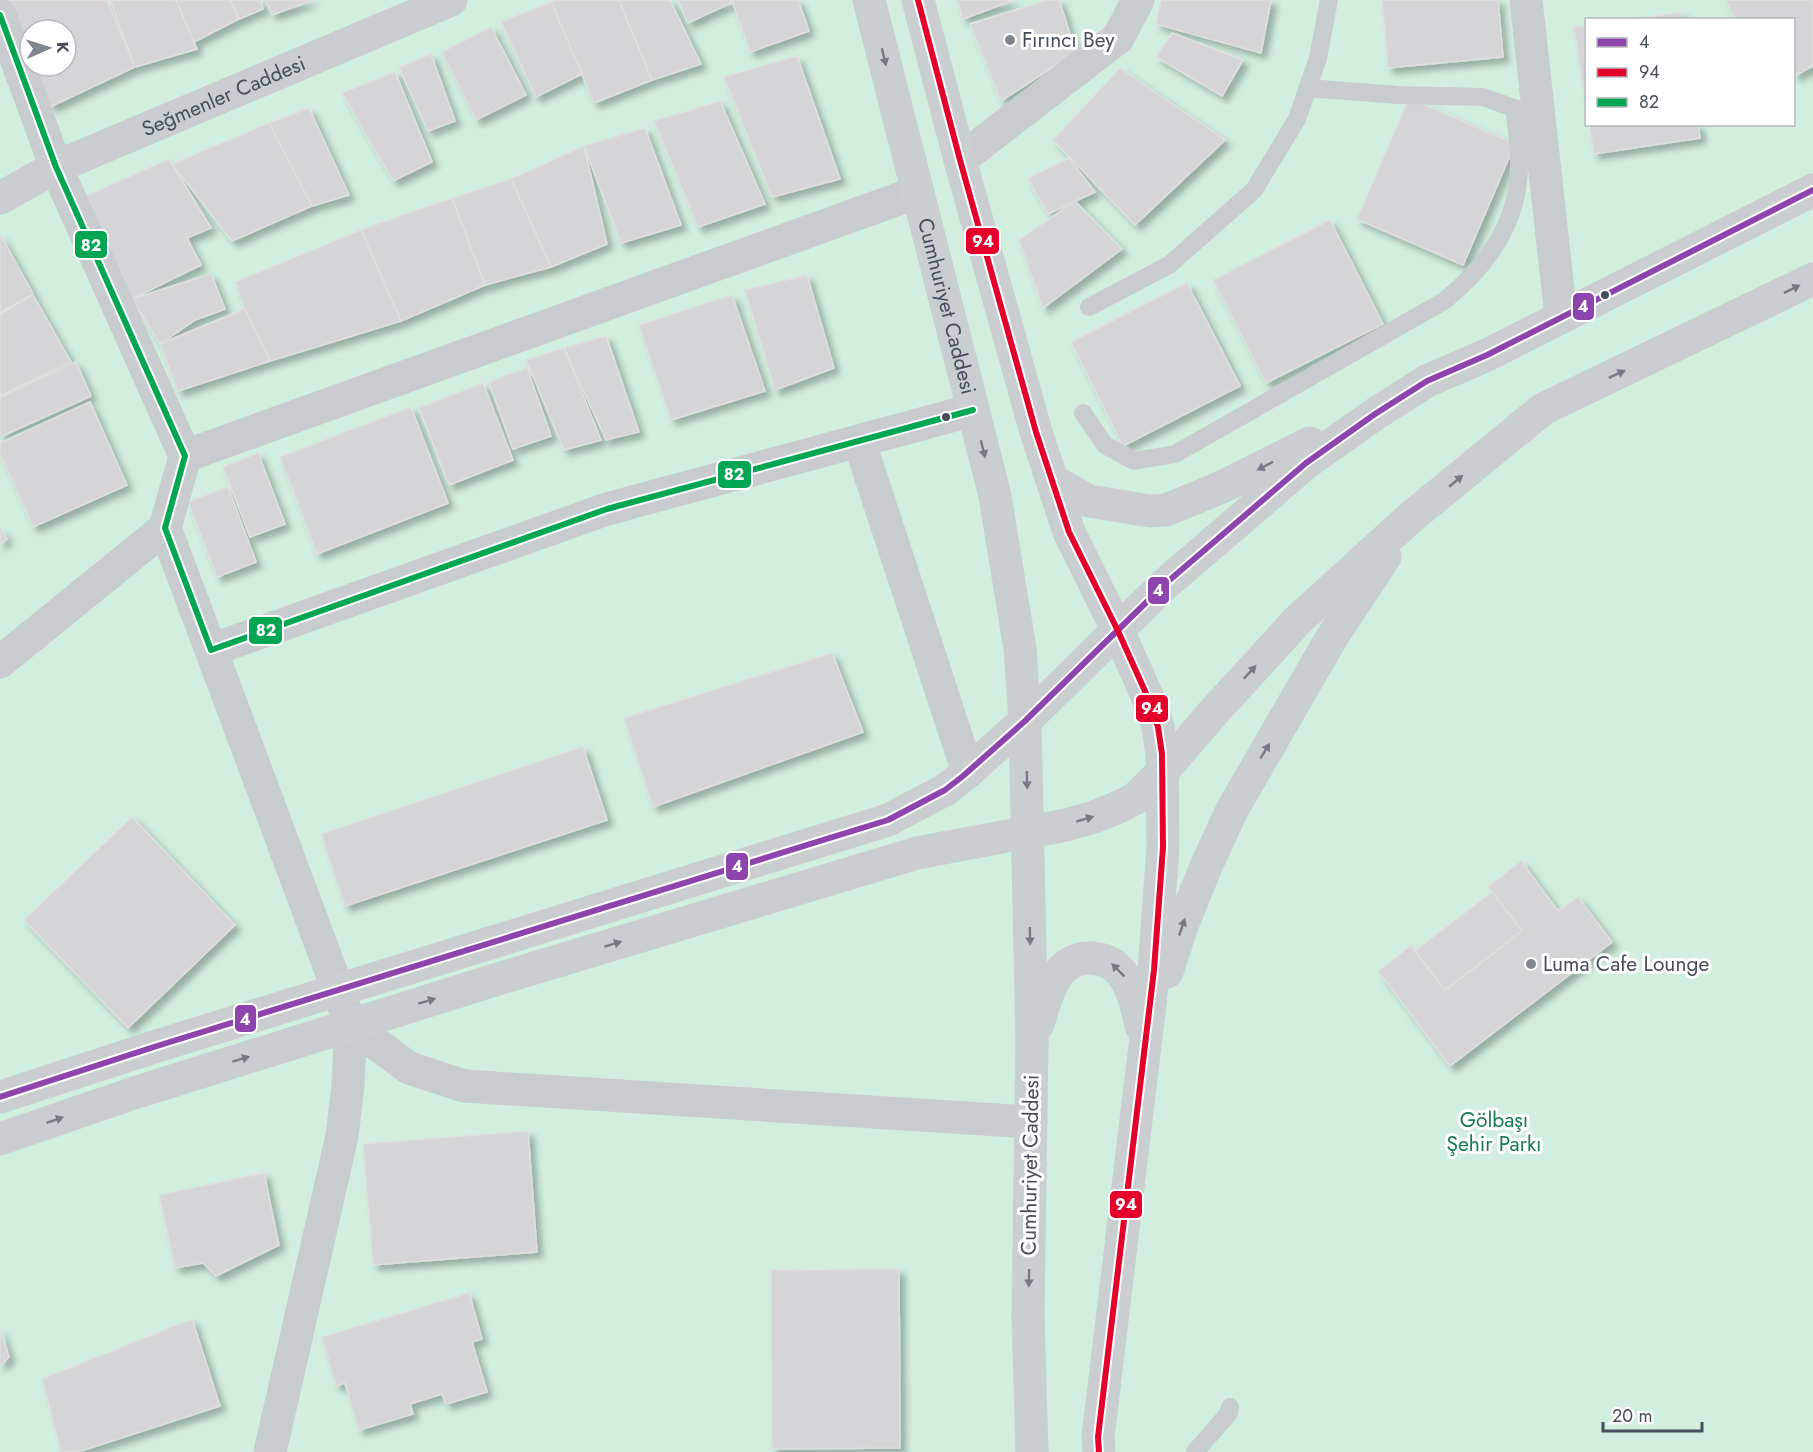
<svg xmlns="http://www.w3.org/2000/svg" width="1813" height="1452" font-family="Jost,sans-serif">
	<style>
		.green { fill: #d1eede; fill-rule: evenodd }
		.building { fill: #d5d5d7; stroke: #dfdfe0; stroke-width: 1.5; filter: url(#shadow) }
		.lines { fill: none; stroke-linecap: round; stroke-linejoin: round }
		.lane { stroke: #c9ccce; stroke-width: 18 }
		.street { stroke: #c9ccce; stroke-width: 33 }
		.secondary { stroke: #caced1; stroke-width: 33 }
		.bus-1-casing { stroke: #fff; stroke-width: 10 }
		.bus-2-casing { stroke: #fff; stroke-width: 10 }
		.bus-3-casing { stroke: #fff; stroke-width: 10 }
		.bus-1 { stroke: #8e44ad; stroke-width: 6 }
		.bus-2 { stroke: #e4002b; stroke-width: 6 }
		.bus-3 { stroke: #00a651; stroke-width: 6 }
		.oneway { fill: #747b84 }
		.poi-dot { fill: #80868d; stroke: #fff; stroke-width: 2 }
		.bus-dot { fill: #454e5a; stroke: #fff; stroke-width: 2 }
		.labels { text-anchor: middle; dominant-baseline: central; stroke-width: 6; stroke-linejoin: round; paint-order: stroke }
		.poi-label { font-size: 21px; fill: #454e5a; stroke: #fff; text-anchor: start }
		.street-label { font-size: 21px; fill: #454e5a; stroke: #fff }
		.park-label { font-size: 21px; fill: #177a4f; stroke: #fff }
		.line-badge { stroke: #fff; stroke-width: 2 }
		.badge-label { font-size: 16px; text-anchor: middle; font-weight: bold; fill: #fff }
	</style>
	<defs>
		<filter id="shadow"><feDropShadow dx="5.5" dy="5.5" stdDeviation="3" flood-color="#0004"/></filter>
	</defs>
	<rect width="100%" height="100%" fill="#eeeded"/>
	<path class="green" d="M 0,0 L 1813,0 L 1813,1452 L 0,1452 ZM 1586,20 L 1794,20 L 1794,124 L 1586,124 ZM 30,30 L 66,30 L 66,66 L 30,66 Z"/>
	<g class="building">
		<path d="M 8,0 L 107,0 L 135,67 L 50,107 L 34,66 L 66,66 L 66,30 L 30,30 L 30,56 Z"/>
		<path d="M 110,0 L 176,0 L 197,49 L 135,67 Z"/>
		<path d="M 176,0 L 230,0 L 239,19 L 194,42 Z"/>
		<path d="M 230,0 L 260,0 L 263,9 L 239,19 Z"/>
		<path d="M 266,0 L 313,0 L 272,15 Z"/>
		<path d="M 555,0 L 619,0 L 652,80 L 594,103 L 551,2 Z"/>
		<path d="M 619,0 L 670,0 L 701,64 L 652,80 Z"/>
		<path d="M 678,0 L 729,0 L 731,3 L 688,23 Z"/>
		<path d="M 732,0 L 798,0 L 809,31 L 750,52 Z"/>
		<path d="M 957,0 L 1014,0 L 963,19 Z"/>
		<path d="M 1049,0 L 1059,0 L 1076,52 L 1001,101 L 970,24 Z"/>
		<path d="M 1161,0 L 1271,0 L 1261,53 L 1156,24 Z"/>
		<path d="M 1382,0 L 1498,0 L 1503,57 L 1388,68 Z"/>
		<path d="M 1726,0 L 1813,0 L 1813,66 L 1794,76 L 1794,20 L 1735,20 Z"/>
		<path d="M 551,2 L 582,74 L 536,97 L 501,22 Z"/>
		<path d="M 1681,12 L 1682,20 L 1627,20 Z"/>
		<path d="M 1586,26 L 1586,107 L 1574,27 Z"/>
		<path d="M 491,27 L 526,95 L 476,120 L 442,52 Z"/>
		<path d="M 1172,33 L 1243,60 L 1222,96 L 1156,57 Z"/>
		<path d="M 431,54 L 455,121 L 428,131 L 399,67 Z"/>
		<path d="M 797,56 L 840,179 L 772,197 L 724,77 Z"/>
		<path d="M 1120,68 L 1225,140 L 1135,225 L 1053,140 Z"/>
		<path d="M 395,72 L 432,162 L 393,181 L 342,93 Z"/>
		<path d="M 1409,98 L 1515,144 L 1463,265 L 1357,219 Z"/>
		<path d="M 720,101 L 765,204 L 698,227 L 654,121 Z"/>
		<path d="M 309,108 L 349,195 L 312,206 L 269,123 Z"/>
		<path d="M 269,123 L 312,206 L 232,241 L 172,164 Z"/>
		<path d="M 1589,124 L 1698,124 L 1700,138 L 1594,154 Z"/>
		<path d="M 645,128 L 681,225 L 621,243 L 584,146 Z"/>
		<path d="M 584,146 L 607,244 L 551,267 L 511,179 Z"/>
		<path d="M 1069,158 L 1095,192 L 1048,214 L 1028,178 Z"/>
		<path d="M 169,159 L 211,228 L 187,238 L 201,265 L 132,299 L 79,199 Z"/>
		<path d="M 511,179 L 551,267 L 485,285 L 452,198 Z"/>
		<path d="M 452,198 L 485,285 L 401,321 L 361,230 Z"/>
		<path d="M 1075,201 L 1122,249 L 1043,308 L 1019,240 Z"/>
		<path d="M 1330,220 L 1383,324 L 1266,383 L 1213,280 Z"/>
		<path d="M 361,230 L 401,321 L 270,361 L 245,309 L 235,282 Z"/>
		<path d="M 1,236 L 33,294 L 0,313 L 0,237 Z"/>
		<path d="M 211,274 L 225,309 L 195,320 L 160,344 L 132,299 Z"/>
		<path d="M 807,275 L 834,368 L 775,390 L 745,290 Z"/>
		<path d="M 1187,283 L 1240,386 L 1123,446 L 1071,342 Z"/>
		<path d="M 33,295 L 71,362 L 0,396 L 0,314 Z"/>
		<path d="M 732,295 L 765,391 L 671,420 L 639,325 Z"/>
		<path d="M 245,309 L 270,361 L 178,391 L 160,344 Z"/>
		<path d="M 606,336 L 639,432 L 606,440 L 564,348 Z"/>
		<path d="M 564,348 L 601,440 L 564,450 L 526,360 Z"/>
		<path d="M 76,362 L 91,396 L 0,437 L 0,397 Z"/>
		<path d="M 527,368 L 551,436 L 513,449 L 489,382 Z"/>
		<path d="M 483,383 L 513,460 L 449,485 L 419,408 Z"/>
		<path d="M 90,402 L 127,485 L 33,527 L 0,453 L 0,443 Z"/>
		<path d="M 411,407 L 448,503 L 317,554 L 280,457 Z"/>
		<path d="M 258,453 L 285,524 L 250,537 L 223,467 Z"/>
		<path d="M 228,487 L 256,562 L 217,577 L 188,502 Z"/>
		<path d="M 0,528 L 7,539 L 0,544 Z"/>
		<path d="M 832,653 L 863,732 L 653,807 L 624,718 Z"/>
		<path d="M 583,747 L 607,820 L 345,906 L 321,834 Z"/>
		<path d="M 132,817 L 235,925 L 128,1028 L 24,920 Z"/>
		<path d="M 1521,861 L 1558,911 L 1578,897 L 1612,942 L 1450,1066 L 1378,971 L 1411,946 L 1445,990 L 1522,931 L 1488,887 Z"/>
		<path d="M 1492,892 L 1522,931 L 1445,990 L 1415,951 Z"/>
		<path d="M 528,1131 L 537,1252 L 373,1265 L 363,1144 Z"/>
		<path d="M 264,1173 L 279,1245 L 216,1276 L 203,1263 L 175,1268 L 159,1195 Z"/>
		<path d="M 899,1269 L 900,1448 L 772,1449 L 771,1270 Z"/>
		<path d="M 469,1293 L 482,1339 L 472,1342 L 487,1392 L 446,1404 L 442,1394 L 410,1404 L 413,1414 L 359,1430 L 345,1383 L 336,1386 L 322,1337 Z"/>
		<path d="M 192,1319 L 220,1406 L 78,1452 L 61,1452 L 42,1379 Z"/>
		<path d="M 0,1328 L 9,1357 L 0,1366 Z"/>
	</g>
	<g class="lines">
		<g class="lane">
			<path d="M 1308,88 L 1397,95 L 1483,97 L 1525,112"/>
			<path d="M 1089,307 L 1169,265 L 1254,190 L 1297,119 L 1318,58 L 1329,0"/>
			<path d="M 1083,413 L 1105,445 L 1134,461 L 1175,454 L 1444,301 C 1482,270 1512,233 1518,182 C 1521,157 1517,132 1514,108"/>
			<path d="M 1195,1452 L 1229,1413 L 1230,1407"/>
		</g>
		<g class="street">
			<path d="M 1526,0 L 1561,317"/>
			<path d="M 0,15 L 56,167 L 185,456 L 165,528 L 211,650 L 607,509 L 973,410"/>
			<path d="M 960,160 L 1118,38 L 1138,0"/>
			<path d="M 859,441 L 968,772"/>
			<path d="M 185,456 L 918,192"/>
			<path d="M 211,650 L 351,1025 L 348,1085 L 342,1136 L 270,1452"/>
			<path d="M 0,662 L 165,528"/>
			<path d="M 351,1025 L 409,1068 L 464,1086 L 1031,1122"/>
		</g>
		<g class="secondary">
			<path id="s1" d="M 869,0 L 995,496 L 1020,649 L 1025,721 L 1032,1042 L 1028,1315 L 1032,1452"/>
			<path d="M 918,0 L 960,160 L 1036,432 L 1069,532 L 1118,631 L 1149,700 L 1158,727 L 1162,754 L 1163,847 L 1154,970 L 1098,1437 L 1099,1452"/>
			<path id="s2" d="M 0,198 L 56,167 L 451,0"/>
			<path d="M 1052,480 L 1089,501 L 1150,511 L 1166,510 L 1222,487 L 1310,443"/>
			<path d="M 1167,972 L 1183,923 L 1207,864 L 1232,810 L 1332,637 L 1385,557"/>
			<path d="M 1038,1024 C 1043,1008 1048,986 1059,973 C 1067,963 1079,957 1092,958 C 1127,960 1135,997 1141,1026"/>
			<path d="M 0,1097 L 157,1046 L 888,820 L 945,790 L 963,776 L 1025,721 L 1165,584 L 1306,463 L 1375,414 L 1427,381 L 1487,355 L 1813,190"/>
			<path d="M 0,1139 L 134,1093 L 498,979 L 917,853 L 1066,825 L 1094,817 L 1121,806 L 1136,798 L 1163,771 L 1211,715 L 1297,621 L 1410,518 L 1543,409 L 1813,279"/>
		</g>
		<defs>
			<path id="bus-1" d="M 0,1097 L 157,1046 L 888,820 L 945,790 L 963,776 L 1025,721 L 1165,584 L 1306,463 L 1375,414 L 1427,381 L 1487,355 L 1813,190"/>
			<path id="bus-2" d="M 918,0 L 960,160 L 1036,432 L 1069,532 L 1118,631 L 1149,700 L 1158,727 L 1162,754 L 1163,847 L 1154,970 L 1098,1437 L 1099,1452"/>
			<path id="bus-3" d="M 0,15 L 56,167 L 185,456 L 165,528 L 211,650 L 607,509 L 973,410"/>
		</defs>
		<use href="#bus-1" class="bus-1-casing"/>
		<use href="#bus-2" class="bus-2-casing"/>
		<use href="#bus-3" class="bus-3-casing"/>
		<use href="#bus-1" class="bus-1"/>
		<use href="#bus-2" class="bus-2"/>
		<use href="#bus-3" class="bus-3"/>
	</g>
	<defs><path id="oneway-solid" d="M-6-.8H1V-3.2L6.5 0L1 3.2V.8H-6Z" transform="scale(1.5)"/></defs>
	<g class="oneway">
		<use href="#oneway-solid" transform="translate(884 57) rotate(76)"/>
		<use href="#oneway-solid" transform="translate(1792 289) rotate(-26)"/>
		<use href="#oneway-solid" transform="translate(1617 374) rotate(-25)"/>
		<use href="#oneway-solid" transform="translate(983 449) rotate(76)"/>
		<use href="#oneway-solid" transform="translate(1265 466) rotate(152)"/>
		<use href="#oneway-solid" transform="translate(1456 481) rotate(-40)"/>
		<use href="#oneway-solid" transform="translate(1250 672) rotate(-47)"/>
		<use href="#oneway-solid" transform="translate(1265 751) rotate(-59)"/>
		<use href="#oneway-solid" transform="translate(1027 780) rotate(89)"/>
		<use href="#oneway-solid" transform="translate(1085 819) rotate(-16)"/>
		<use href="#oneway-solid" transform="translate(1182 927) rotate(-71)"/>
		<use href="#oneway-solid" transform="translate(1030 936) rotate(89)"/>
		<use href="#oneway-solid" transform="translate(613 944) rotate(-17)"/>
		<use href="#oneway-solid" transform="translate(1118 970) rotate(-135)"/>
		<use href="#oneway-solid" transform="translate(427 1001) rotate(-17)"/>
		<use href="#oneway-solid" transform="translate(241 1059) rotate(-17)"/>
		<use href="#oneway-solid" transform="translate(55 1120) rotate(-19)"/>
		<use href="#oneway-solid" transform="translate(1029 1278) rotate(91)"/>
	</g>
	<g class="poi-dot">
		<circle cx="1010" cy="40" r="6"/>
		<circle cx="1531" cy="964" r="6"/>
	</g>
	<g class="bus-dot">
		<circle cx="1605" cy="295" r="5"/>
		<circle cx="946" cy="417" r="5"/>
	</g>
	<g class="labels">
		<g class="poi-label">
			<text x="1022" y="40">Fırıncı Bey</text>
			<text x="1543" y="964">Luma Cafe Lounge</text>
		</g>
		<g class="street-label">
			<text stroke="none"><textPath href="#s2" startOffset="246">Seğmenler Caddesi</textPath></text>
			<text stroke="none"><textPath href="#s1" startOffset="316">Cumhuriyet Caddesi</textPath></text>
			<text transform="translate(1030 1165) rotate(-89)">Cumhuriyet Caddesi</text>
		</g>
		<g class="park-label">
			<text x="1494" y="1120">Gölbaşı<tspan x="1494" dy="24">Şehir Parkı</tspan></text>
		</g>
	</g>
	<g class="line-badge">
		<rect x="965" y="227" width="35" height="28" rx="6" fill="#e4002b"/>
		<rect x="74" y="230" width="34" height="29" rx="6" fill="#00a651"/>
		<rect x="1572" y="292" width="23" height="29" rx="6" fill="#8e44ad"/>
		<rect x="717" y="460" width="35" height="29" rx="6" fill="#00a651"/>
		<rect x="1147" y="576" width="23" height="29" rx="6" fill="#8e44ad"/>
		<rect x="248" y="616" width="35" height="29" rx="6" fill="#00a651"/>
		<rect x="1135" y="694" width="34" height="29" rx="6" fill="#e4002b"/>
		<rect x="725" y="852" width="24" height="29" rx="6" fill="#8e44ad"/>
		<rect x="234" y="1004" width="23" height="29" rx="6" fill="#8e44ad"/>
		<rect x="1109" y="1190" width="34" height="29" rx="6" fill="#e4002b"/>
	</g>
	<g class="badge-label">
		<text x="983" y="247">94</text>
		<text x="91" y="251">82</text>
		<text x="1583" y="312">4</text>
		<text x="734" y="480">82</text>
		<text x="1158" y="596">4</text>
		<text x="266" y="636">82</text>
		<text x="1152" y="714">94</text>
		<text x="737" y="872">4</text>
		<text x="245" y="1025">4</text>
		<text x="1126" y="1210">94</text>
	</g>
	<rect x="1585" y="18" width="210" height="108" fill="#ffffff" stroke="#b5b8bd" stroke-width="1.5"/>
	<rect x="1597" y="38" width="30" height="9" fill="#8e44ad" stroke="#b5b8bd" stroke-width="1.5"/>
	<text x="1639" y="48" font-size="18" fill="#454e5a">4</text>
	<rect x="1597" y="68" width="30" height="9" fill="#e4002b" stroke="#b5b8bd" stroke-width="1.5"/>
	<text x="1639" y="78" font-size="18" fill="#454e5a">94</text>
	<rect x="1597" y="98" width="30" height="9" fill="#00a651" stroke="#b5b8bd" stroke-width="1.5"/>
	<text x="1639" y="108" font-size="18" fill="#454e5a">82</text>
	<g transform="translate(48 48) rotate(87)"><circle r="28" fill="#ffffff" stroke="#b5b8bd" stroke-width="1.5"/>
	<path d="M0-4.5L10 22L0 15L-10 22Z" fill="#80868d"/>
	<text y="-9" font-size="16" font-weight="bold" text-anchor="middle" fill="#454e5a">K</text>
	</g>
	<path d="M1603 1422v9h99v-9" fill="none" stroke="#454e5a" stroke-width="3"/>
	<text x="1612" y="1422" font-size="18" fill="#454e5a" stroke="#ffffff" stroke-width="4.5" paint-order="stroke">20 m</text>
</svg>
